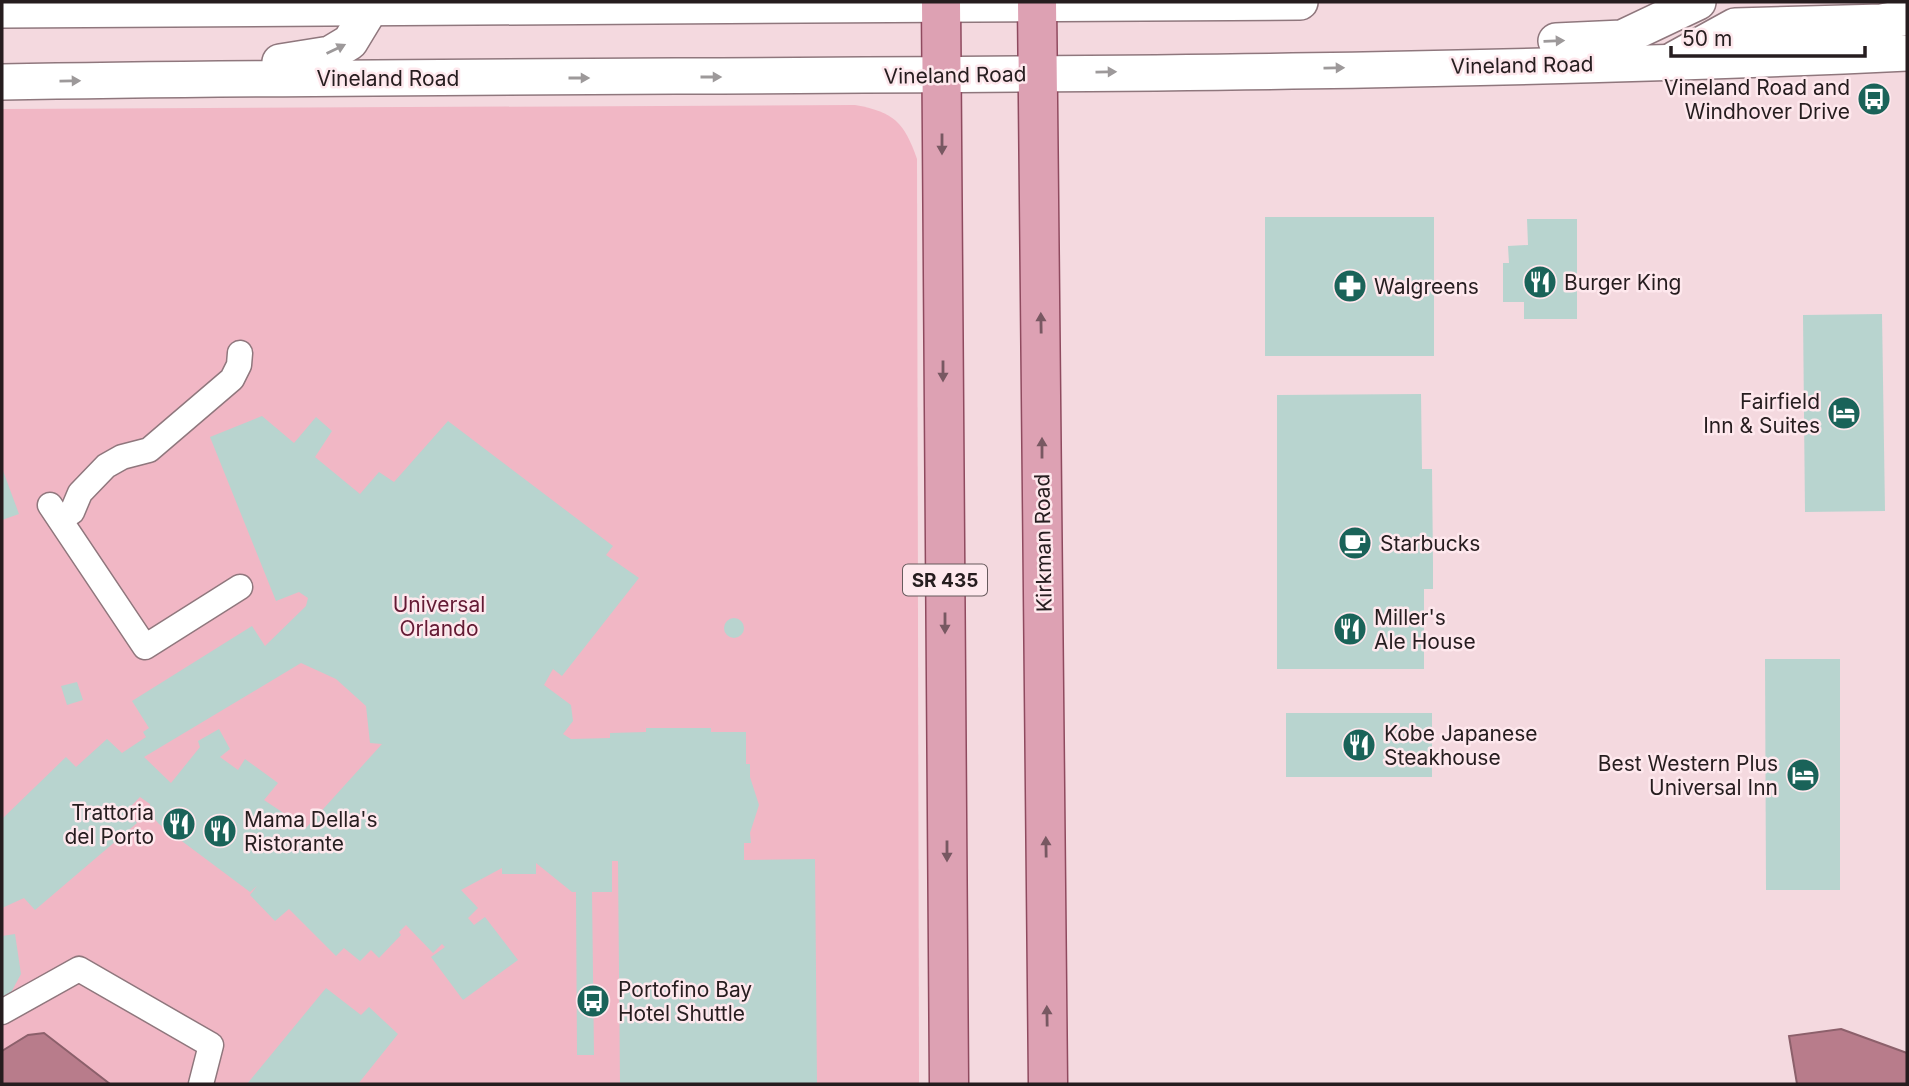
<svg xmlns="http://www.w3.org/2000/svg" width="1909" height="1086" font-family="Inter,sans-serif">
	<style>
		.green { fill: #f1b7c5 }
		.water { fill: #b87c8b; stroke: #8c606b; stroke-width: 2 }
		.building { fill: #b8d4cf; fill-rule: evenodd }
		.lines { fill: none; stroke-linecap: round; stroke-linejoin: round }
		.street-casing { stroke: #8f777d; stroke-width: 27 }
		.secondary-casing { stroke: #8f777d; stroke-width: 38 }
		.primary-casing { stroke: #8f4a5f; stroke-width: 41 }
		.street { stroke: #fff; stroke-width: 24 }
		.secondary { stroke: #fff; stroke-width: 35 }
		.primary { stroke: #dda1b3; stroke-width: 38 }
		.oneway { fill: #9d999a }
		.oneway2 { fill: #785862 }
		.labels { text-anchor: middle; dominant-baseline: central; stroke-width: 5; stroke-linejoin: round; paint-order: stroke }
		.shield { fill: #fee8ed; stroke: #675a5d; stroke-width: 2 }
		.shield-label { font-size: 19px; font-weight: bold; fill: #261d1f }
		.street-label { font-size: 21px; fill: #261d1f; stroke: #fee8ed }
		.poi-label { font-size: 21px; fill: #261d1f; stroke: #fee8ed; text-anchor: start }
		.park-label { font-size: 21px; fill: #631a34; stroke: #fee8ed }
	</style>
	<rect width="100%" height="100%" fill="#f4d9df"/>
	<path class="green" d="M 855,105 C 894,112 904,122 917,159 L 919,1084 L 2,1084 L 2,109 Z"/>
	<g class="water">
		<path d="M 1841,1029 L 1907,1053 L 1907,1084 L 1797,1084 L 1789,1036 Z"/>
		<path d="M 44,1033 L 110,1084 L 2,1084 L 2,1051 L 28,1035 Z"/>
	</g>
	<g class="building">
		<rect x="1265" y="217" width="169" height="139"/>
		<path d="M 1527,219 L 1577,219 L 1577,319 L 1524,319 L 1524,302 L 1503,302 L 1503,263 L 1509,263 L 1508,246 L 1528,245 Z"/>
		<path d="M 1882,314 L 1885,511 L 1805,512 L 1803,315 Z"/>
		<path d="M 1421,394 L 1422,469 L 1432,469 L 1433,563 L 1433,589 L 1424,589 L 1424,669 L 1277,669 L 1277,395 Z"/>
		<path d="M 262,416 L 294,443 L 316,417 L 332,431 L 315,457 L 360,494 L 379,472 L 394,482 L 448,421 L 613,546 L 606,555 L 639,578 L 562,676 L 553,669 L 544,685 L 571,705 L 573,721 L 563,734 L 571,739 L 610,738 L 610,733 L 646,732 L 646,728 L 711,728 L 711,732 L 746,732 L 746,764 L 750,764 L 750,777 L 759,805 L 750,833 L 751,843 L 744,843 L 744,860 L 815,859 L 817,1084 L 620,1084 L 618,861 L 612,861 L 612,892 L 592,892 L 594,1055 L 577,1055 L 576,892 L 572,892 L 536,863 L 536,874 L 502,874 L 502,868 L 461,890 L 478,908 L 468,918 L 474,925 L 485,917 L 518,960 L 463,1000 L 431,957 L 445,947 L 442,944 L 433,953 L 406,925 L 399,932 L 401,935 L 379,958 L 371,950 L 360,961 L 344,948 L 336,956 L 289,909 L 275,921 L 250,895 L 257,886 L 250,892 L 159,824 L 152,816 L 150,804 L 140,797 L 127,810 L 137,823 L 35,910 L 24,898 L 2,908 L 2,819 L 66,757 L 76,767 L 107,739 L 122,753 L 146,737 L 143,732 L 149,728 L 132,701 L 252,626 L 265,646 L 306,606 L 308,598 L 299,592 L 276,601 L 210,437 ZM 301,663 L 336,679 L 366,706 L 370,743 L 382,744 L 306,828 L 264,800 L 278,783 L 245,759 L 238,770 L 220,757 L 230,749 L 219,729 L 198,741 L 200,747 L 171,783 L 144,757 Z"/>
		<path d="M 2,468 L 19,514 L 2,520 Z"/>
		<circle cx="734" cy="628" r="10"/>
		<path d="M 1765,659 L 1840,659 L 1840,890 L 1766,890 Z"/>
		<path d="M 77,682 L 83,700 L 67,705 L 61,686 Z"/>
		<rect x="1286" y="713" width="146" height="64"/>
		<path d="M 15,934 L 21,974 L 8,998 L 2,1001 L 2,936 Z"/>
		<path d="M 326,988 L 361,1015 L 369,1007 L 398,1034 L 358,1084 L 247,1084 Z"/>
	</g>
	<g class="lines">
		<defs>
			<g id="street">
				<path d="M 50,505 L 145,647 L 240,587"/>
				<path d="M 60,519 L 72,512 L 80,493 L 106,466 L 122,457 L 149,450 L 232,379 L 239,365 L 240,353"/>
				<path d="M 2,1012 L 79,969 L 211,1045 L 201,1084"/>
			</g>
			<g id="secondary">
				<path d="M 2,10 L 1300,2"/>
				<path d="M 1556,41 L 1622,38 L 1698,2"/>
				<path d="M 1675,59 L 1735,26 L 1882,22 L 1907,17"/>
				<path d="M 280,62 L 330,54 L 350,42 L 370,9"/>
				<path d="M 2,82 C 637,71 1273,83 1907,53"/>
			</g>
			<g id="primary">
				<path d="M 941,2 L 949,1084"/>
				<path d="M 1037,2 L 1048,1084"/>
			</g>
		</defs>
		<use href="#street" class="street-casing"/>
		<use href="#secondary" class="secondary-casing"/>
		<use href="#primary" class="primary-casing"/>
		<use href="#street" class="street"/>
		<use href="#secondary" class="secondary"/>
		<use href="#primary" class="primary"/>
	</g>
	<defs><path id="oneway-solid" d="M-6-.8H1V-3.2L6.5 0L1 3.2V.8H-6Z" transform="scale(1.75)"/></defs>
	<g class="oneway">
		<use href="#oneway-solid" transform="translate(1554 41) rotate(-2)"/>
		<use href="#oneway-solid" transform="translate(336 49) rotate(-26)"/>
		<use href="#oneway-solid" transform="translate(1334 68) rotate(-1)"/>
		<use href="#oneway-solid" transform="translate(1106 72) rotate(-1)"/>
		<use href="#oneway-solid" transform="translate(711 77)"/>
		<use href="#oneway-solid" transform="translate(579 78)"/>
		<use href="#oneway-solid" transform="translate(70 81) rotate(-1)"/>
	</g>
	<g class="oneway2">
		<use href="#oneway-solid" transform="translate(942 144) rotate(90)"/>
		<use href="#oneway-solid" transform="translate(1041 323) rotate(-91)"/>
		<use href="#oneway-solid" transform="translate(943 371) rotate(90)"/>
		<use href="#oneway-solid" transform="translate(1042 448) rotate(-90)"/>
		<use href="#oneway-solid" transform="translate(945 623) rotate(90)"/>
		<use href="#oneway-solid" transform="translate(1046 847) rotate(-91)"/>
		<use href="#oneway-solid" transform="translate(947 851) rotate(90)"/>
		<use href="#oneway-solid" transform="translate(1047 1016) rotate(-91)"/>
	</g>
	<defs>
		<symbol id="bus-disc" viewBox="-11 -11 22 22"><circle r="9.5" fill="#1a6359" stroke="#fee8ed"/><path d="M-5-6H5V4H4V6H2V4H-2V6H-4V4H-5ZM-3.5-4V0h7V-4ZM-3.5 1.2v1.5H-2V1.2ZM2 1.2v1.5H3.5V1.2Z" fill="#fff"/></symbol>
		<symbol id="restaurant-disc" viewBox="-11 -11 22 22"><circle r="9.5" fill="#1a6359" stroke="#fee8ed"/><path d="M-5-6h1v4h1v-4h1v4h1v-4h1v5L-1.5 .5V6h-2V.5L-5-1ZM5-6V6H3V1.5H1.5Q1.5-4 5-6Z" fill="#fff"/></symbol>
		<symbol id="pharmacy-disc" viewBox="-11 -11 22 22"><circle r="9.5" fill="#1a6359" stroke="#fee8ed"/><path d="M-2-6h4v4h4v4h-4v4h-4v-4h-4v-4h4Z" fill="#fff"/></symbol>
		<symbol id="hotel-disc" viewBox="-11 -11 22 22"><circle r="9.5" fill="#1a6359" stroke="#fee8ed"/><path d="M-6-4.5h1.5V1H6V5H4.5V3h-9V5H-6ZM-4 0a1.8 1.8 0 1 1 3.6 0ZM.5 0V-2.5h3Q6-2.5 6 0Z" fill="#fff"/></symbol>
		<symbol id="cafe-disc" viewBox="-11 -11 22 22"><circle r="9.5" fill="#1a6359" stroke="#fee8ed"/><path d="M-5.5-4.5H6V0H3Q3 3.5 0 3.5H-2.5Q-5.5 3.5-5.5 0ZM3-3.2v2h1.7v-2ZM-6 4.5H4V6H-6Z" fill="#fff"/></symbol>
	</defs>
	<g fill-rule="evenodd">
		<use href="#bus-disc" x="1855" y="80" width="38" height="38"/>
		<use href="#restaurant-disc" x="1521" y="263" width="38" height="38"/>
		<use href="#pharmacy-disc" x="1331" y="267" width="38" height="38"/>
		<use href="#hotel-disc" x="1825" y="394" width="38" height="38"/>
		<use href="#cafe-disc" x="1336" y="524" width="38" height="38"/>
		<use href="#restaurant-disc" x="1331" y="610" width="38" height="38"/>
		<use href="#restaurant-disc" x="1340" y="726" width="38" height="38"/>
		<use href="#hotel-disc" x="1784" y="756" width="38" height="38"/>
		<use href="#restaurant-disc" x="160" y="805" width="38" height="38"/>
		<use href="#restaurant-disc" x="201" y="812" width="38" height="38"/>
		<use href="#bus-disc" x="574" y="982" width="38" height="38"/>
	</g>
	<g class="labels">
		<rect class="shield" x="903" y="564.5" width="84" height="31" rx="5"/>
		<g class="shield-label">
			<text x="945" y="580">SR 435</text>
		</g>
		<g class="street-label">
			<text transform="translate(1522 65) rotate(-1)">Vineland Road</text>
			<text transform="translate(955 75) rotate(-1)">Vineland Road</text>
			<text x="388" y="78">Vineland Road</text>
			<text transform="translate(1043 543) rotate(-91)">Kirkman Road</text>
		</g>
		<g class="poi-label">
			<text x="1850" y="87" text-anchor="end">Vineland Road and<tspan x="1850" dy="24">Windhover Drive</tspan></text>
			<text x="1564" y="282">Burger King</text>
			<text x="1374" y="286">Walgreens</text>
			<text x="1820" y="401" text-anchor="end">Fairfield<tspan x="1820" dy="24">Inn &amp; Suites</tspan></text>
			<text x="1380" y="543">Starbucks</text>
			<text x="1374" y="617">Miller's<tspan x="1374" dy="24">Ale House</tspan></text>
			<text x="1384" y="733">Kobe Japanese<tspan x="1384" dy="24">Steakhouse</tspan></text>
			<text x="1778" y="763" text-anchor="end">Best Western Plus<tspan x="1778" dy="24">Universal Inn</tspan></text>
			<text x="154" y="812" text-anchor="end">Trattoria<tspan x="154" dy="24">del Porto</tspan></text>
			<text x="244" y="819">Mama Della's<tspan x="244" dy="24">Ristorante</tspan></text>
			<text x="618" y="989">Portofino Bay<tspan x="618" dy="24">Hotel Shuttle</tspan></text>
		</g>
		<g class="park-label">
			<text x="439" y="604">Universal<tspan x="439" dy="24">Orlando</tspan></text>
		</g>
	</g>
	<rect width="1909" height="1086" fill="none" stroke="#261d1f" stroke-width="7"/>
	<path d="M1671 46v10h194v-10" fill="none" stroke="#261d1f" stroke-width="3.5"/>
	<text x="1682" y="46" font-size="21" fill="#261d1f" stroke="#fee8ed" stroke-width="5" paint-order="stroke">50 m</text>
</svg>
